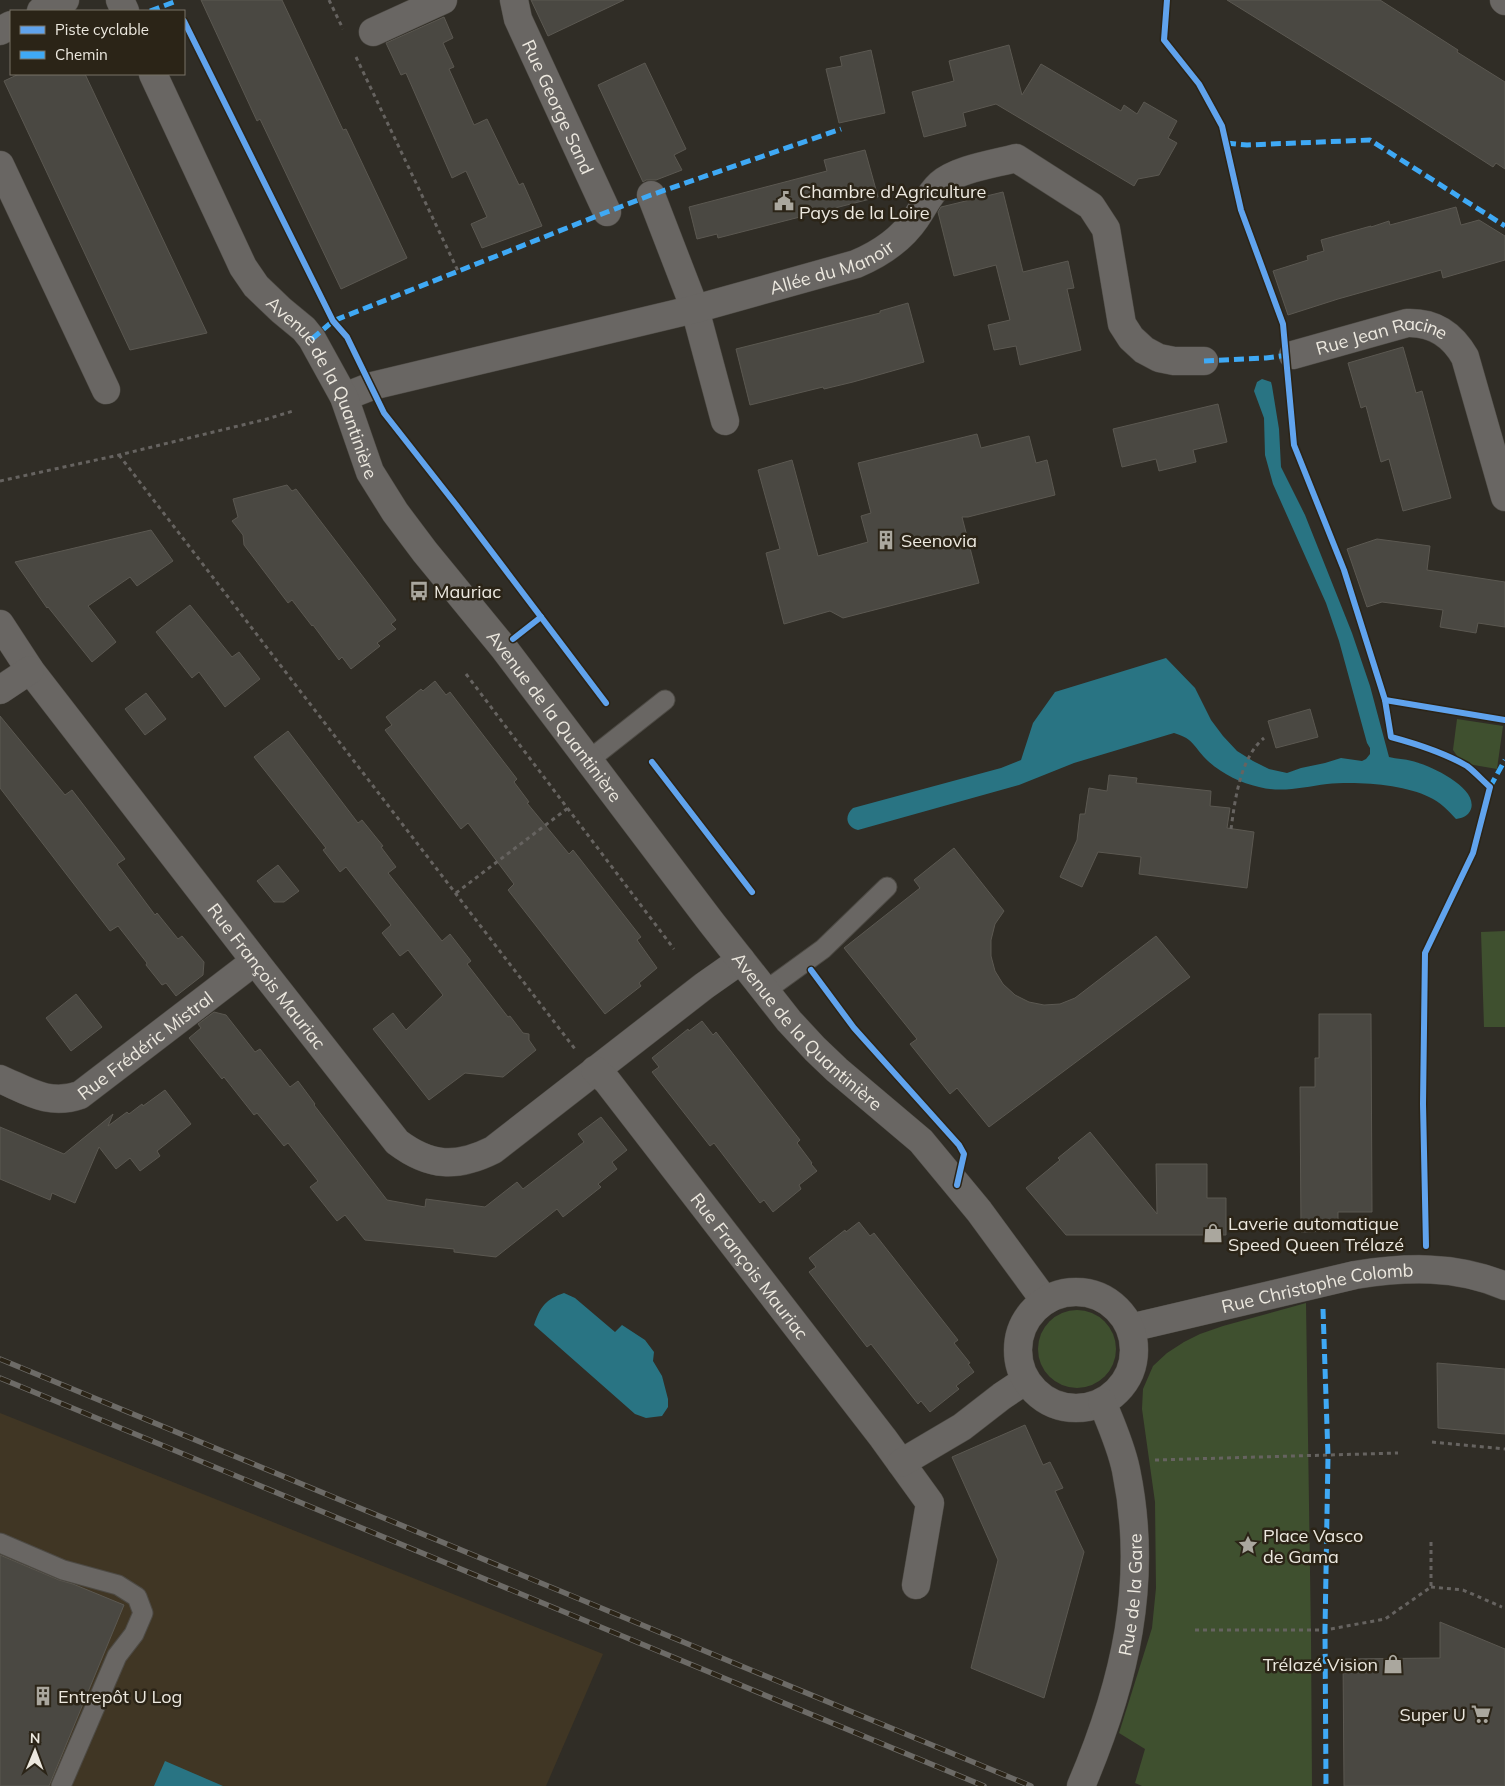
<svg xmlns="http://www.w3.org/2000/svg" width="1505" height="1786" font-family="Mulish,sans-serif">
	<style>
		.built { fill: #403624 }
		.green { fill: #3f502f }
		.water { fill: #297483 }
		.building { fill: #4a4842; stroke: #5b5851 }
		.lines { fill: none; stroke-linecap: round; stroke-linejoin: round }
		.service-casing { stroke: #4d4a44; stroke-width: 21 }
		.minor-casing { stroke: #4d4a44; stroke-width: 29 }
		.tertiary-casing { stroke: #4d4a44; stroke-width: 29 }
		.path { stroke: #666360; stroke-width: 3; stroke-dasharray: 4 4; stroke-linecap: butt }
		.service { stroke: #696663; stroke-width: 19 }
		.minor { stroke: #696663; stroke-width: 28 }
		.tertiary { stroke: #696663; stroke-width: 28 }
		.rail-casing { stroke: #6d6b67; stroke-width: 5.5 }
		.rail { stroke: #2b2417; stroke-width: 4; stroke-dasharray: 11; stroke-linecap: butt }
		.quiet { stroke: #3fa9f5; stroke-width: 5; stroke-dasharray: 10 5; stroke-linecap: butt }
		.cycleway-casing { stroke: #2b2417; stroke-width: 9 }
		.cycleway { stroke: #60a3ed; stroke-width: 6 }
		.labels { text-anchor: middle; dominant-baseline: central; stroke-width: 5; stroke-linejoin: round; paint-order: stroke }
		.street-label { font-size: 18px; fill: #ece8df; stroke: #2b2417 }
		.poi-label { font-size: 18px; fill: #ece8df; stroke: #2b2417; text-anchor: start }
	</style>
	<rect width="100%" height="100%" fill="#302d26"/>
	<path class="built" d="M 0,1413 L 603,1654 L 546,1786 L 0,1786 Z"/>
	<g class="green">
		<path d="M 1457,719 L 1503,726 L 1497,769 L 1462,763 L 1453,750 Z"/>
		<path d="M 1505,931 L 1505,1027 L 1484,1027 L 1481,932 Z"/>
		<path d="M 1306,1303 L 1311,1637 L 1312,1786 L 1142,1786 L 1135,1783 L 1145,1749 L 1119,1733 L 1152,1628 L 1156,1588 L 1155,1502 L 1142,1409 L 1143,1389 L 1153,1366 L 1167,1353 L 1184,1342 L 1200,1334 L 1223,1326 Z"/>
		<circle cx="1077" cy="1349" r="39"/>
	</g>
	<g class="water">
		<path d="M 1262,379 L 1271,382 L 1272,386 L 1279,429 L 1281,467 L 1305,515 L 1352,633 L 1370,686 L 1389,757 C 1397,759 1405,759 1412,761 C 1429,765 1478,787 1471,809 C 1468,816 1463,818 1456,819 C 1448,810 1440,802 1429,797 C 1404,784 1355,781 1327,784 C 1304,787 1282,793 1259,787 C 1241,783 1222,774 1208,761 C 1194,748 1195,739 1174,733 L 1074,763 L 1019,785 L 858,830 C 846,827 844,816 853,808 L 1001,768 L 1021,760 L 1033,723 L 1055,692 L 1166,658 L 1195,688 L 1211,720 L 1223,736 L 1237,751 L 1253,761 L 1269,769 L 1287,773 L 1301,768 L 1325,763 L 1341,758 L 1362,761 L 1366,759 L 1370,754 L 1370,748 L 1367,743 L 1339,641 L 1326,603 L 1273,484 L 1265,455 L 1264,418 L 1254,391 L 1257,382 Z"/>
		<path d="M 564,1293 L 575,1298 L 615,1332 L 622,1325 L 645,1340 L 654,1352 L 653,1361 L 662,1376 L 668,1399 L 668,1407 L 662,1416 L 646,1418 L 635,1414 L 534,1325 C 540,1307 546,1299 564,1293 Z"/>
		<path d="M 165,1761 L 223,1786 L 154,1786 Z"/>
	</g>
	<g class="building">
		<path d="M 201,0 L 282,0 L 343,130 L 346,129 L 407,258 L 341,289 L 260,119 L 257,121 Z"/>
		<path d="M 531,0 L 624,0 L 548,36 Z"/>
		<path d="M 1227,0 L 1380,0 L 1458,50 L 1457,52 L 1505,82 L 1505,169 L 1496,163 L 1493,167 L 1398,106 Z"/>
		<path d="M 444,17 L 453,38 L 443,43 L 454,67 L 449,69 L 474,125 L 487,119 L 519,185 L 523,183 L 542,226 L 482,248 L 471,224 L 487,217 L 466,171 L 452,178 L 406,73 L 401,75 L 386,43 Z"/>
		<path d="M 1009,45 L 1022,95 L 1041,64 L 1121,111 L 1124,105 L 1137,114 L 1144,102 L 1177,121 L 1168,138 L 1177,143 L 1159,175 L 1138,179 L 1134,186 L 996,104 L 963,113 L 966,126 L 924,137 L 912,92 L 954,81 L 949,61 Z"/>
		<path d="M 871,50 L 885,113 L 839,123 L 826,69 L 842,66 L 840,57 Z"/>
		<path d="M 645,63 L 686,149 L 674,155 L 682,170 L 656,180 L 646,180 L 643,182 L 598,85 Z"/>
		<path d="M 19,74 L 85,74 L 207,333 L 130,350 L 4,81 Z"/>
		<path d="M 865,150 L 878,197 L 718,238 L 717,234 L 697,239 L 689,207 L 827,171 L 824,160 Z"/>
		<path d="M 1003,192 L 1023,272 L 1068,261 L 1074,288 L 1067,289 L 1081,350 L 1020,365 L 1016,346 L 994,350 L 988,325 L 1010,320 L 996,265 L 954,276 L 938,212 L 941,207 Z"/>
		<path d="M 1456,207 L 1461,225 L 1479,220 L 1505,236 L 1505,260 L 1443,278 L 1441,270 L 1338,299 L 1288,315 L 1273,271 L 1308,260 L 1307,256 L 1324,251 L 1321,240 L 1371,226 L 1371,227 L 1389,221 L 1390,225 Z"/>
		<path d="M 908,303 L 924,362 L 853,382 L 824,389 L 823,387 L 750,405 L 736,349 L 880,313 L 880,311 Z"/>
		<path d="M 1403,347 L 1416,393 L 1422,391 L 1451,498 L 1403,511 L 1389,459 L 1381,462 L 1366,406 L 1361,408 L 1348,363 Z"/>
		<path d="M 1218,404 L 1227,442 L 1193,450 L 1196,462 L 1159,471 L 1156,459 L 1122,467 L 1113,429 Z"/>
		<path d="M 977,434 L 981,448 L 1029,436 L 1036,463 L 1047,460 L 1055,495 L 968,517 L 962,517 L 979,583 L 843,618 L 830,611 L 784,624 L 766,553 L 780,549 L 758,470 L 792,460 L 818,556 L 868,542 L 861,516 L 871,513 L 858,463 Z"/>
		<path d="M 287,485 L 292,491 L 296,489 L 396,620 L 391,624 L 396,629 L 377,643 L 380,646 L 351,669 L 342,657 L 339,660 L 313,625 L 312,626 L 292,600 L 288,603 L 244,545 L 243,535 L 232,521 L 238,517 L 233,499 Z"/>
		<path d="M 151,530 L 173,561 L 137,586 L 130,577 L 88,606 L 116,642 L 92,662 L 48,607 L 47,608 L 15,562 Z"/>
		<path d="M 1377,539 L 1430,546 L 1427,570 L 1505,582 L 1505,627 L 1478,623 L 1476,633 L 1440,627 L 1443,610 L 1382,602 L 1367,607 L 1347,549 Z"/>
		<path d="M 190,605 L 232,657 L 239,652 L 260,679 L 225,707 L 199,672 L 192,678 L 156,632 Z"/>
		<path d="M 435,681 L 446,695 L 450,692 L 517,779 L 514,782 L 529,802 L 527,803 L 569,854 L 573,850 L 641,937 L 637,940 L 657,968 L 639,983 L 641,986 L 605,1014 L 508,890 L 514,884 L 468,823 L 461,829 L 385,730 L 392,725 L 386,717 L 421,689 L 423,691 Z"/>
		<path d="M 146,693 L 166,719 L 145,735 L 125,709 Z"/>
		<path d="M 1310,709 L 1318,737 L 1276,748 L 1268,721 Z"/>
		<path d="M 0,716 L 65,795 L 72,790 L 125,859 L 117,864 L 155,915 L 157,913 L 178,939 L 182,936 L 204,962 L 203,975 L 176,996 L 166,983 L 162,985 L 146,965 L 147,963 L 118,926 L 110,931 L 0,788 Z"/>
		<path d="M 288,731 L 358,823 L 362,820 L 383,846 L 381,847 L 396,867 L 388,873 L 442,941 L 450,934 L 471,961 L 467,964 L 508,1017 L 510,1016 L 523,1033 L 529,1034 L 529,1040 L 536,1050 L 503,1077 L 465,1073 L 429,1100 L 373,1029 L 393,1013 L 406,1030 L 443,995 L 408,950 L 400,956 L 382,933 L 391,925 L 346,867 L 340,872 L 323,850 L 326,848 L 254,757 Z"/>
		<path d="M 1109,775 L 1137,778 L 1136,783 L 1211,791 L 1210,806 L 1230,808 L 1227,828 L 1254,832 L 1247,888 L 1139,874 L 1141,857 L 1098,852 L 1082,887 L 1060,877 L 1077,840 L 1080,814 L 1085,814 L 1089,788 L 1107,791 Z"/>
		<path d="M 954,848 L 1004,911 L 995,924 L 991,940 L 991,956 L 995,971 L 1003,984 L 1015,995 L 1029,1002 L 1044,1005 L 1060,1004 L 1075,998 L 1156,936 L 1190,977 L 989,1127 L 957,1088 L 950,1094 L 910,1044 L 917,1039 L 844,948 L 920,888 L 914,880 Z"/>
		<path d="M 278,865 L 299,891 L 284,902 L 274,902 L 257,881 Z"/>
		<path d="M 76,994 L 102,1027 L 71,1051 L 46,1018 Z"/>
		<path d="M 214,1012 L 226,1015 L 255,1052 L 260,1049 L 290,1087 L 298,1081 L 315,1104 L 314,1105 L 387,1200 L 425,1207 L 426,1199 L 485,1207 L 517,1182 L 523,1189 L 584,1142 L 578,1134 L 601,1117 L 627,1150 L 612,1162 L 617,1169 L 598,1184 L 601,1187 L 563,1217 L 557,1209 L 496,1257 L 454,1252 L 454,1249 L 365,1240 L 345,1215 L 337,1221 L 310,1187 L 318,1181 L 288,1143 L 284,1146 L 257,1113 L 254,1115 L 224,1077 L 222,1079 L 189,1038 L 201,1028 L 198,1024 Z"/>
		<path d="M 1319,1014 L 1371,1014 L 1372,1212 L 1338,1212 L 1338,1231 L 1301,1232 L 1300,1087 L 1315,1087 L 1315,1058 L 1319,1058 Z"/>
		<path d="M 702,1021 L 713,1035 L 716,1032 L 800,1140 L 797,1143 L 812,1163 L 811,1164 L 817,1171 L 799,1185 L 801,1189 L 773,1212 L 764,1200 L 760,1203 L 714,1143 L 710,1146 L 652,1072 L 659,1067 L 652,1058 L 688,1029 L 689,1031 Z"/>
		<path d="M 165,1090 L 191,1124 L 157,1151 L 160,1156 L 140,1171 L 130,1158 L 116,1169 L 99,1147 L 75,1203 L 52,1193 L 50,1200 L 0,1179 L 0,1127 L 64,1154 L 113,1114 L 108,1126 L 127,1112 L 129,1114 L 142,1104 L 143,1106 Z"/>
		<path d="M 1090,1132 L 1157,1214 L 1156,1164 L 1207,1164 L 1207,1198 L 1226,1198 L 1226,1235 L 1066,1235 L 1026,1188 L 1060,1160 L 1058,1158 Z"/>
		<path d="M 859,1222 L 870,1236 L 874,1233 L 958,1340 L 954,1343 L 970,1363 L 968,1364 L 974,1372 L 956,1386 L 959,1389 L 930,1412 L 921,1401 L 918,1404 L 871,1344 L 867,1347 L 809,1272 L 816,1267 L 809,1258 L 845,1230 L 846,1232 Z"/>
		<path d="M 1437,1363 L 1505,1369 L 1505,1434 L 1438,1428 Z"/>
		<path d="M 1025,1425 L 1043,1465 L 1050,1462 L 1063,1488 L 1055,1491 L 1084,1552 L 1044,1698 L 971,1668 L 998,1560 L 952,1457 Z"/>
		<path d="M 0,1555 L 59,1580 L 73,1584 L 124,1605 L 49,1786 L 0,1786 Z"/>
		<path d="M 1440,1622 L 1505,1649 L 1505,1786 L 1344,1786 L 1343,1659 L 1440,1658 Z"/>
	</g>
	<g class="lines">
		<defs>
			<g id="service">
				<path d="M 589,760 L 665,700"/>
				<path d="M 765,991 L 823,949 L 887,887"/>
				<path d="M 0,1543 L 63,1570 L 118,1585 L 137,1597 L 143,1613 L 134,1634 L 117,1656 L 61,1786"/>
			</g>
			<g id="minor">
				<path id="s1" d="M 514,0 L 518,19 L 607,212"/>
				<path d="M 1504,0 L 1505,1"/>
				<path d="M 41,11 L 65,0"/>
				<path d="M 0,31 L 11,25"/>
				<path d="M 373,32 L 443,0"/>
				<path d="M 0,165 L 106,390"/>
				<path d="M 651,195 L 695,309 L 725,421"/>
				<path id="s2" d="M 1293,355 L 1407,323 C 1433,322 1452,334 1465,357 L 1505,497"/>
				<path id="s3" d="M 344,397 L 372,386 L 695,309 L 856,264 C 880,254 901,240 916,218 C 924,207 929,194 940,184 C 957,169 994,164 1016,158 L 1091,206 L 1106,229 L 1122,324 L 1131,338 L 1144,350 L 1159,358 L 1174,361 L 1204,361"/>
				<path id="s4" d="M 0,624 L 30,670 L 255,961 L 397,1142 C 430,1167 457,1168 493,1150 L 704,986 L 741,960"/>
				<path d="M 0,690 L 30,670"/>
				<path id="s5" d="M 595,1070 L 607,1081 L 883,1438 L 930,1503 L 916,1585"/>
				<path id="s6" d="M 0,1079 C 28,1091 49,1106 80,1095 L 255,961"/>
				<path id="s7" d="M 1130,1328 L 1355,1275 C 1406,1267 1456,1265 1505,1286"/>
				<path d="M 901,1463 L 962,1427 L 1002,1396 L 1026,1380"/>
			</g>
			<g id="tertiary">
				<path d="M 120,0 L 125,11"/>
				<path id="s8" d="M 153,74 L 243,267 L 256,286 L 281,310 L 304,329 L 312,339 L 344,397 L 370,472 L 395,512 L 425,552 L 503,647 L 711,922 L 789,1021 L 815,1049 L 837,1070 L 921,1141 L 979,1211 L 1045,1301"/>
				<circle cx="1076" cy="1350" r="58"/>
				<path id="s9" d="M 1081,1786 C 1125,1683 1149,1581 1126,1470 C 1121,1446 1111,1424 1102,1402"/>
			</g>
		</defs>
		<use href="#service" class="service-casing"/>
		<use href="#minor" class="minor-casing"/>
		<use href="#tertiary" class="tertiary-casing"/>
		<g class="path">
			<path d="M 329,0 L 343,29"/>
			<path d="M 356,57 L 458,271"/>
			<path d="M 119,455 L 575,1049"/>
			<path d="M 0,481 L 119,455 L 267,419 L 293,411"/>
			<path d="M 466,674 L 674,949"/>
			<path d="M 1231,829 C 1235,800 1240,758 1264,738"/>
			<path d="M 456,893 L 568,808"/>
			<path d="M 1432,1442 L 1505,1449"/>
			<path d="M 1155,1460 L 1398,1453"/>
			<path d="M 1431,1587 L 1463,1590 L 1502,1607"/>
			<path d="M 1195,1630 L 1325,1630 L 1385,1619 L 1431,1587 L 1431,1541"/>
		</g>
		<use href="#service" class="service"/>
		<use href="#minor" class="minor"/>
		<use href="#tertiary" class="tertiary"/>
		<defs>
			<g id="rail">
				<path d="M 0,1359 L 1031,1786"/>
				<path d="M 0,1378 L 984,1786"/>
			</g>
		</defs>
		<use href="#rail" class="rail-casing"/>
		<use href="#rail" class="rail"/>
		<g class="quiet">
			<path d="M 150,11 L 174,2 L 173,0"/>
			<path d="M 1226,143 L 1247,145 L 1370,140 L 1505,226"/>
			<path d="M 312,339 L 333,321 L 607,212 L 651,195 L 841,129"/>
			<path d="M 1204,361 L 1266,358 L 1289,355"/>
			<path d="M 1490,787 L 1505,760"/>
			<path d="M 1323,1309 L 1328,1456 L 1325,1630 L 1326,1786"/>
		</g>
		<defs>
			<g id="cycleway">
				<path d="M 1167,0 L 1164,40 L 1199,84 L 1222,126 L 1241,210 L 1283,324 L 1294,445 L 1344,570 L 1385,700 L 1391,737 C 1417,744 1443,752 1467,766 C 1475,772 1482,780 1490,787 L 1473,853 L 1425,953 L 1423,1104 L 1426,1246"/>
				<path d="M 184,21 L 333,321 L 347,337 L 384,413 L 457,506 L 541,617"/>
				<path d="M 513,639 L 541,617 L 606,703"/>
				<path d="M 1385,700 L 1505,720"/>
				<path d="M 652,762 L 752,892"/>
				<path d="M 811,970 L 854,1028 L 959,1145 L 964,1154 L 957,1185"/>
			</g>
		</defs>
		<use href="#cycleway" class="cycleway-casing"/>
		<use href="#cycleway" class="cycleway"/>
	</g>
	<defs>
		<symbol id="civic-bare" viewBox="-9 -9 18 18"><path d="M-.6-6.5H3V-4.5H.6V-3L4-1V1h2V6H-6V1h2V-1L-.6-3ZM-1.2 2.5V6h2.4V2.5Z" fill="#aaa79e" stroke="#2b2417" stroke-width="2.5" paint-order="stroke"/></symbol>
		<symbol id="building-bare" viewBox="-9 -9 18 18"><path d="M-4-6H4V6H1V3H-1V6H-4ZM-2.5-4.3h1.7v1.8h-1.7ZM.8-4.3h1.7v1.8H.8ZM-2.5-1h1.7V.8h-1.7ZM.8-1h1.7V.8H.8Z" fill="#aaa79e" stroke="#2b2417" stroke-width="2.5" paint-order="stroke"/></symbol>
		<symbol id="bus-bare" viewBox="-9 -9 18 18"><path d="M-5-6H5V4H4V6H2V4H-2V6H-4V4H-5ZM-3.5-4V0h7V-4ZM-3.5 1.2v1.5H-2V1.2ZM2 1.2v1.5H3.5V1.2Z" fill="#aaa79e" stroke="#2b2417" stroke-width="2.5" paint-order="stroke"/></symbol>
		<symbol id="shop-bare" viewBox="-9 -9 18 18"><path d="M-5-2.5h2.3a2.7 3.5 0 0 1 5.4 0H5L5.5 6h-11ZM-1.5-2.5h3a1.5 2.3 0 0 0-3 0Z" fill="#aaa79e" stroke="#2b2417" stroke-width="2.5" paint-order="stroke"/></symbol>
		<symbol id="sight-bare" viewBox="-9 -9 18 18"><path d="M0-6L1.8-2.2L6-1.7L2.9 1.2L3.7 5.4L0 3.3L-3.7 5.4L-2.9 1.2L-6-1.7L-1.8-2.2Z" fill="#aaa79e" stroke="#2b2417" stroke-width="2.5" paint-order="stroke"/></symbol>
		<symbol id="supermarket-bare" viewBox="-9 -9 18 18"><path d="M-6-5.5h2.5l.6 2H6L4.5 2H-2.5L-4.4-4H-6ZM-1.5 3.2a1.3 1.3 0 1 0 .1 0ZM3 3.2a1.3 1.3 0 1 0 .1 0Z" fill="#aaa79e" stroke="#2b2417" stroke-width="2.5" paint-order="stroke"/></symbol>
	</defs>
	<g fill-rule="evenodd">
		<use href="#civic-bare" x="770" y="187" width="28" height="28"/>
		<use href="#building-bare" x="872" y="526" width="28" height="28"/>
		<use href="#bus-bare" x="405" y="577" width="28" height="28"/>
		<use href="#shop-bare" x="1199" y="1219" width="28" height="28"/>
		<use href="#sight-bare" x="1234" y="1531" width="28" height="28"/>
		<use href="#shop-bare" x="1379" y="1650" width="28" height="28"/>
		<use href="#building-bare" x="29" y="1682" width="28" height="28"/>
		<use href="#supermarket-bare" x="1467" y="1700" width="28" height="28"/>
	</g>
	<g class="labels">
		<g class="street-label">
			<text stroke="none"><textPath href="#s1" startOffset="116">Rue George Sand</textPath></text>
			<text stroke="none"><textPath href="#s3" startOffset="505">Allée du Manoir</textPath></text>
			<text stroke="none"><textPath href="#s2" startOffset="92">Rue Jean Racine</textPath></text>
			<text stroke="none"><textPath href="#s8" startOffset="360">Avenue de la Quantinière</textPath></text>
			<text stroke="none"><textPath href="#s8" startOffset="765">Avenue de la Quantinière</textPath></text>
			<text stroke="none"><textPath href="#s4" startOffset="442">Rue François Mauriac</textPath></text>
			<text stroke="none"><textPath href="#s8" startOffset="1170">Avenue de la Quantinière</textPath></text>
			<text stroke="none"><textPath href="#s6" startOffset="166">Rue Frédéric Mistral</textPath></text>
			<text stroke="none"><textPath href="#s5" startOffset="250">Rue François Mauriac</textPath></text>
			<text stroke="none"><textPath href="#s7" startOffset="192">Rue Christophe Colomb</textPath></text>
			<text stroke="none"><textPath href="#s9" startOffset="199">Rue de la Gare</textPath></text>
		</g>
		<g class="poi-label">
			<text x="799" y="191">Chambre d'Agriculture<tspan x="799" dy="21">Pays de la Loire</tspan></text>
			<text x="901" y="540">Seenovia</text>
			<text x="434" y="591">Mauriac</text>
			<text x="1228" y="1223">Laverie automatique<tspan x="1228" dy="21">Speed Queen Trélazé</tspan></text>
			<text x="1263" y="1535">Place Vasco<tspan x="1263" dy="21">de Gama</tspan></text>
			<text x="1378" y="1664" text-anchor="end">Trélazé Vision</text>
			<text x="58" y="1696">Entrepôt U Log</text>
			<text x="1466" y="1714" text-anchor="end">Super U</text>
		</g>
	</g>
	<rect x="10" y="10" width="175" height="65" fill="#2b2417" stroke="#787267"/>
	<rect x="20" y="26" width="25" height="8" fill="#60a3ed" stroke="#787267"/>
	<text x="55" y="35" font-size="15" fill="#ece8df">Piste cyclable</text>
	<rect x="20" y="51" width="25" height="8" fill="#3fa9f5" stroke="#787267"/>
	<text x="55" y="60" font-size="15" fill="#ece8df">Chemin</text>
	<g transform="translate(35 1751) rotate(1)" stroke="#2b2417" stroke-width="4" paint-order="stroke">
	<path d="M0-4L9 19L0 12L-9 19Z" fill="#ece8df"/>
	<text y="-8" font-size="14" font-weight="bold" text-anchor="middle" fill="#ece8df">N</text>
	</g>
</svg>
